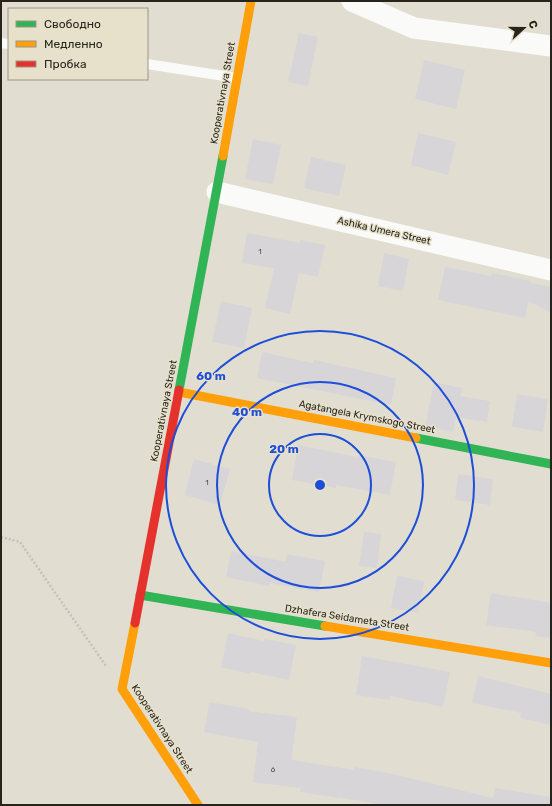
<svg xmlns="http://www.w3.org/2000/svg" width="552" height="806" font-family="Rubik,sans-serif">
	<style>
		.building { fill: #d7d5d8 }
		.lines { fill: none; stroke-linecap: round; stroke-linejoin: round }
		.path { stroke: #c2c1be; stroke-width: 2.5; stroke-dasharray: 2 2; stroke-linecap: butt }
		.lane { stroke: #fafaf8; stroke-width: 10 }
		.street { stroke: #fafaf8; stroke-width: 21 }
		.fast { stroke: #30b455; stroke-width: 9 }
		.slow { stroke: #ff9f0a; stroke-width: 9 }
		.jam { stroke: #e5322d; stroke-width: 9 }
		.ring { fill: none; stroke: #1d4ed8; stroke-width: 2 }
		.labels { text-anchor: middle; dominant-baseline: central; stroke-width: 3; stroke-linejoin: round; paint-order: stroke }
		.number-label { font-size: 8px; fill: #52504b }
		.street-label { font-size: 10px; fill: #26241c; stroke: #e7e1cb }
		.centre { fill: #1d4ed8; stroke: #e7e1cb; stroke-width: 2 }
		.ring-label { font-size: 12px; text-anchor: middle; font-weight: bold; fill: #1d4ed8; stroke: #e7e1cb; stroke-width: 3; stroke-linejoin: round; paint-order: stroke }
	</style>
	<rect width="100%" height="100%" fill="#e1ded1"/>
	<g class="building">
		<path d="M 299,33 L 318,37 L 308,86 L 288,82 Z"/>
		<path d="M 424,60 L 465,70 L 456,109 L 415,99 Z"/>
		<path d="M 418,133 L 456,142 L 448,175 L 411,165 Z"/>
		<path d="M 253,139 L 281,145 L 273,184 L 245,179 Z"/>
		<path d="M 311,157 L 346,165 L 339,196 L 304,188 Z"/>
		<path d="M 247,233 L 300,243 L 300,240 L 325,245 L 318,277 L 299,273 L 290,314 L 265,308 L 274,268 L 242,263 Z"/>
		<path d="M 384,253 L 409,259 L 403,291 L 378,286 Z"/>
		<path d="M 445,267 L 491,276 L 492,273 L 532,281 L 531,283 L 551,287 L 551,313 L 528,301 L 525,318 L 438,300 Z"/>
		<path d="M 221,301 L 252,308 L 244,348 L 212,342 Z"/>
		<path d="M 262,352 L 313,363 L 314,360 L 396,378 L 391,405 L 257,378 Z"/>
		<path d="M 434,382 L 462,388 L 460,396 L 490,401 L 487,422 L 456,417 L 453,432 L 425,427 Z"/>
		<path d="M 517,394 L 548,399 L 543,432 L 512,427 Z"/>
		<path d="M 298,445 L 358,457 L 358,455 L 396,462 L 390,495 L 336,485 L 336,488 L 292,480 Z"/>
		<path d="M 194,459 L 230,469 L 220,505 L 185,495 Z"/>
		<path d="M 458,474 L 493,479 L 490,505 L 455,500 Z"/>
		<path d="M 364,532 L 381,534 L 377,568 L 359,566 Z"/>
		<path d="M 231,551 L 286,562 L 287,554 L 325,561 L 319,592 L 270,583 L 269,586 L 226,577 Z"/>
		<path d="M 397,576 L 424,581 L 418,613 L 391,608 Z"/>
		<path d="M 491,593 L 551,603 L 551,638 L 535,636 L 536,632 L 486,625 Z"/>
		<path d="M 228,633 L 264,641 L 265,639 L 296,645 L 289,680 L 251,672 L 251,674 L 221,667 Z"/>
		<path d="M 362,656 L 450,672 L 443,707 L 390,696 L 390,700 L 356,695 Z"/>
		<path d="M 478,676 L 551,694 L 551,725 L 520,718 L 521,713 L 472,703 Z"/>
		<path d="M 209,702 L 249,709 L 249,711 L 297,717 L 292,756 L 293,756 L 292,760 L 354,770 L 354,767 L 393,774 L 493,798 L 495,788 L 551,797 L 551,805 L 383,805 L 338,797 L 338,798 L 300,792 L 301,788 L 253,782 L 258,742 L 204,732 Z"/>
	</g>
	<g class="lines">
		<path class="path" d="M 1,537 L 20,542 L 106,666"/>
		<g class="lane">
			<path d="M 1,43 L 9,44"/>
			<path d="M 147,64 L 237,78"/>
		</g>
		<g class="street">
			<path d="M 352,1 L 414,28 L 551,46"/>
			<path d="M 217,192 L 551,270"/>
		</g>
		<g class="fast">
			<path d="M 179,390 L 223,156"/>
			<path d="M 416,438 L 551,464"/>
			<path d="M 140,595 L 325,626"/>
		</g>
		<g class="slow">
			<path d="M 223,156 L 251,1"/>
			<path d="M 179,392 L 416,438"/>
			<path d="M 135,623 L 122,689 L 198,805"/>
			<path d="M 325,626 L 551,663"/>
		</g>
		<path class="jam" d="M 135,623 L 179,390"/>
	</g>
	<g class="ring">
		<circle cx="320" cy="485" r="51"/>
		<circle cx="320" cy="485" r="103"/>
		<circle cx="320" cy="485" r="154"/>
	</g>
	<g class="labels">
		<g class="number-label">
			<text x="260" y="251">1</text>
			<text x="207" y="482">1</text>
			<text x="273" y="769">6</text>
		</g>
		<g class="street-label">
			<text transform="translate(223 93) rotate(-80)">Kooperativnaya Street</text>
			<text transform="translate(384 231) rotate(13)">Ashika Umera Street</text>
			<text transform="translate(164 411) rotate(-79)">Kooperativnaya Street</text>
			<text transform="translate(367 417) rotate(11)">Agatangela Krymskogo Street</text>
			<text transform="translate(347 618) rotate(9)">Dzhafera Seidameta Street</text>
			<text transform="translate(162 729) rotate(57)">Kooperativnaya Street</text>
		</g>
	</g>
	<circle cx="320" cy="485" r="6" class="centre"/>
	<g class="ring-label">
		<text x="211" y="380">60 m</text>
		<text x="247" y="416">40 m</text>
		<text x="284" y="453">20 m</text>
	</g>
	<rect width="552" height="806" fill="none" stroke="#26241c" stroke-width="4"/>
	<rect x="8" y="8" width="140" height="72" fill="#e7e1cb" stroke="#9a9585"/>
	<rect x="16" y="21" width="20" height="6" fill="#30b455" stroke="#9a9585"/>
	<text x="44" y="28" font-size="12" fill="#26241c">Свободно</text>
	<rect x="16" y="41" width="20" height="6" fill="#ff9f0a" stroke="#9a9585"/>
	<text x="44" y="48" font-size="12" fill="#26241c">Медленно</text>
	<rect x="16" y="61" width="20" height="6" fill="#e5322d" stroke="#9a9585"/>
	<text x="44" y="68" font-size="12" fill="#26241c">Пробка</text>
	<g transform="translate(524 28) rotate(69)" stroke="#e7e1cb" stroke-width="3" paint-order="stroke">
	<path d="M0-3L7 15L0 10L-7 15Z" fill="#26241c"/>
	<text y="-6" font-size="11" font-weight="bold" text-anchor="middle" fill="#26241c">С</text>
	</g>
</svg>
